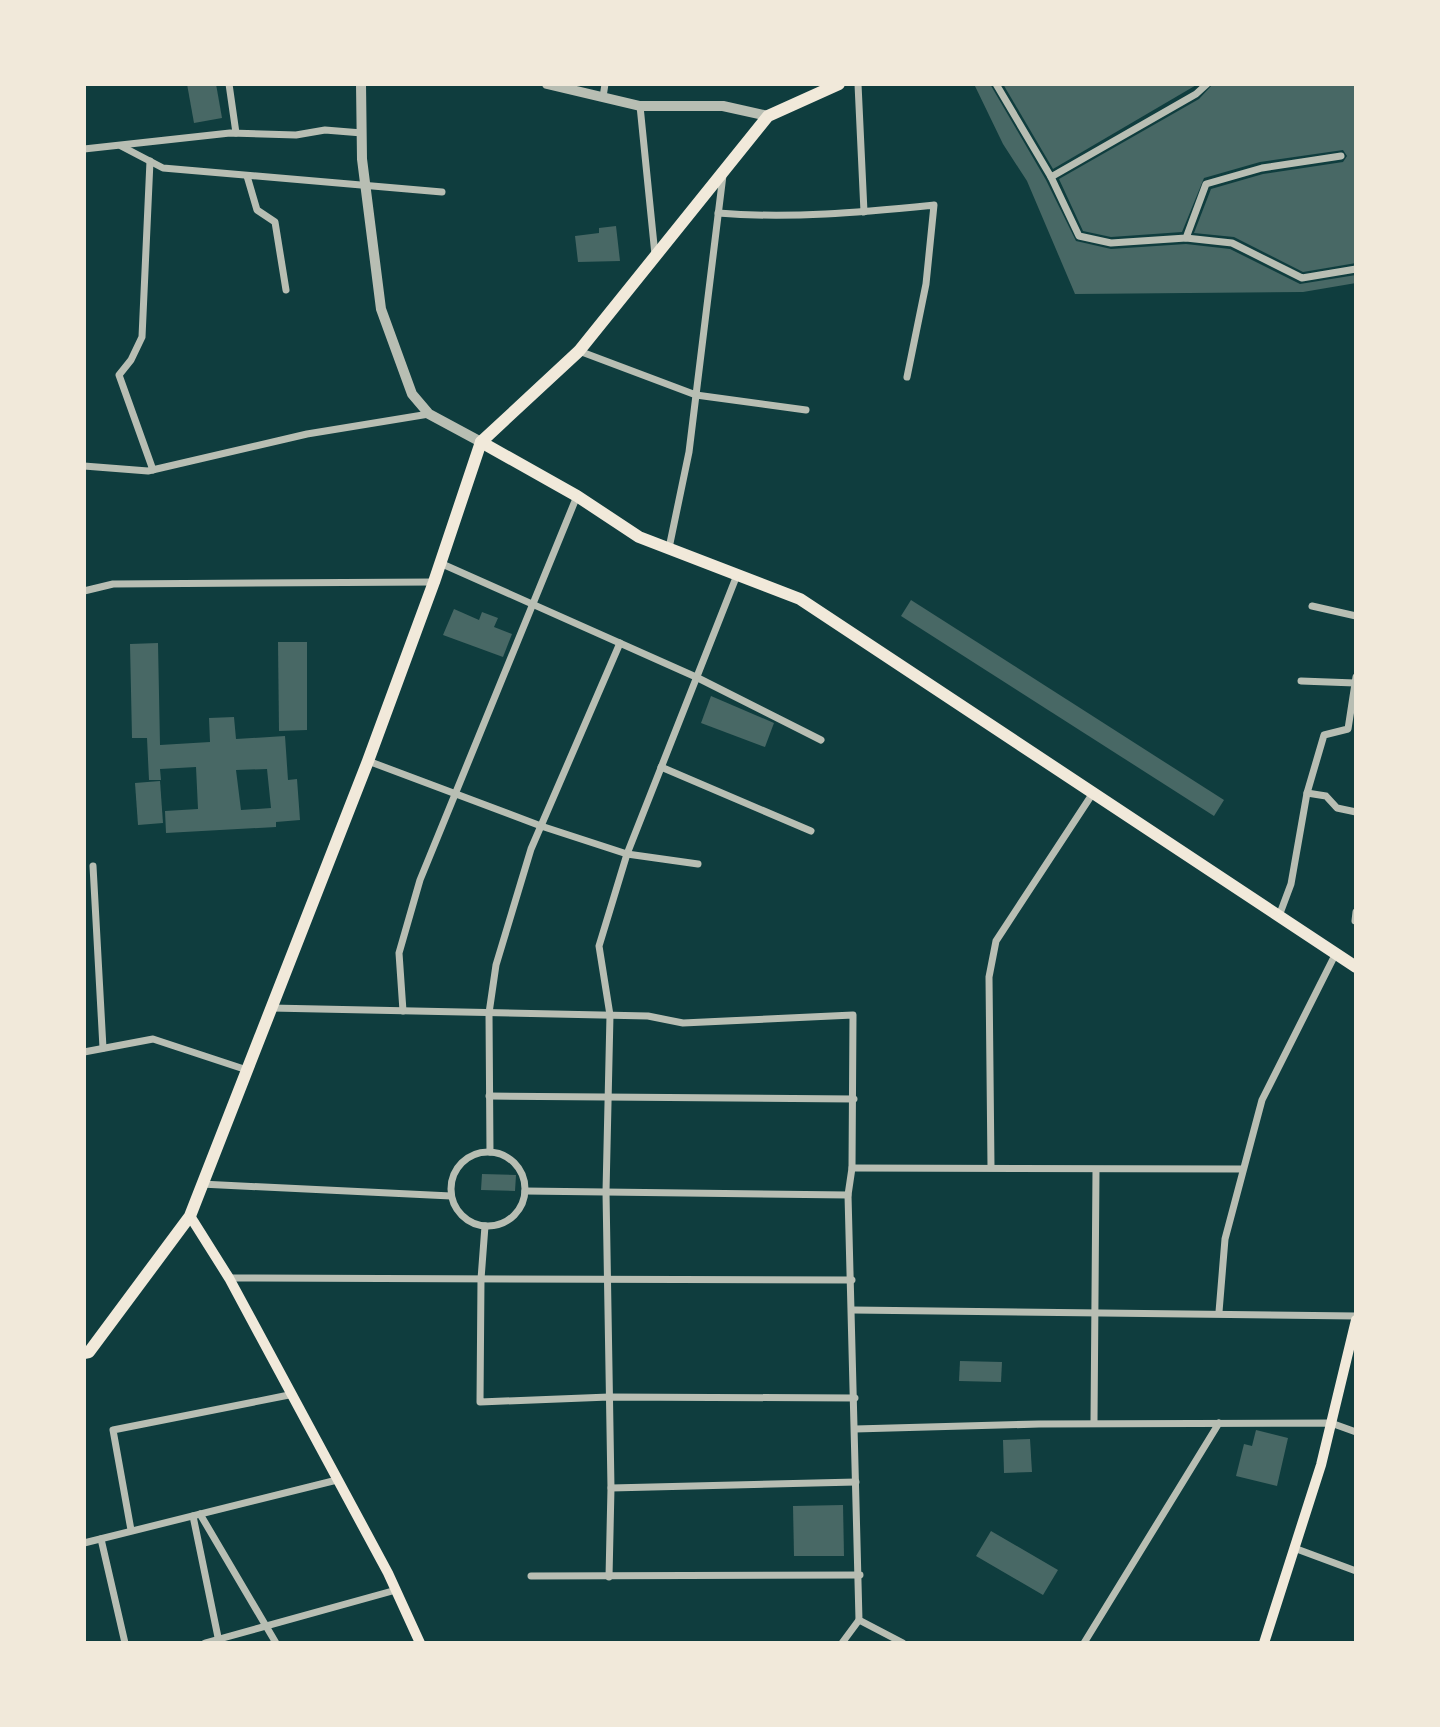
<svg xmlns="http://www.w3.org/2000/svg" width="1440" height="1727" font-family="'Public Sans',sans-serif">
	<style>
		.building { fill: #486865; fill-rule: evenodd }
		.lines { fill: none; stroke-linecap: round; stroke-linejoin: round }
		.minor { stroke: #b8beb3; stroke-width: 7 }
		.tertiary { stroke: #b8beb3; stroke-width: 10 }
		.secondary { stroke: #f1e9da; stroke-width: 10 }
		.primary { stroke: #f1e9da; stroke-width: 12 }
	</style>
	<rect width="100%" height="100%" fill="#0f3d3e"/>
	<g class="building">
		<path d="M 187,84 L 216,84 L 222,118 L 194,123 Z"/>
		<path d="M 974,84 L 990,84 L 1046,180 L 1076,241 L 1111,249 L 1186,244 L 1230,249 L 1300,284 L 1356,275 L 1356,283 L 1303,292 L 1075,294 L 1027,181 L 1003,144 Z"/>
		<path d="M 1003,84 L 1198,84 L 1053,169 Z"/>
		<path d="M 1213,84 L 1356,84 L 1356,263 L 1303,272 L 1234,237 L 1194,233 L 1211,189 L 1263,174 L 1343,162 L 1347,156 L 1343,150 L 1260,162 L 1204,178 L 1182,232 L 1111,237 L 1083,231 L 1059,179 L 1199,99 Z"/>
		<path d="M 616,226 L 620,261 L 578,262 L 575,236 L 599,233 L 599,228 Z"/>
		<path d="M 911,600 L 1224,800 L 1214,816 L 901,616 Z"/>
		<path d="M 454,609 L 479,620 L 482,612 L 498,618 L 494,627 L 512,634 L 503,657 L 443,635 Z"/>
		<path d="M 278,642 L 307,642 L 307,730 L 279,731 Z"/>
		<path d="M 158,643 L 160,745 L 210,742 L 209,718 L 234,717 L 236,739 L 285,736 L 288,780 L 297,779 L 300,820 L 276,822 L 276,827 L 166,833 L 165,811 L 198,809 L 196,767 L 160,769 L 161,780 L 149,780 L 147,738 L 132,738 L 130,644 ZM 267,769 L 271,808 L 241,810 L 236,770 Z"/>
		<path d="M 711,696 L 774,723 L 765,747 L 701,723 Z"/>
		<path d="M 160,781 L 163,823 L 138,825 L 135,783 Z"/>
		<path d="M 482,1174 L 516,1175 L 515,1191 L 481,1190 Z"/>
		<path d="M 960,1361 L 1002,1362 L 1001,1382 L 959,1381 Z"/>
		<path d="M 1256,1430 L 1288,1438 L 1277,1486 L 1236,1476 L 1244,1444 L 1252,1446 Z"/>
		<path d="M 1030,1439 L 1032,1472 L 1004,1473 L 1003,1440 Z"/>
		<path d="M 843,1505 L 844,1556 L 794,1556 L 793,1506 Z"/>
		<path d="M 991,1531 L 1058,1570 L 1043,1595 L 976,1556 Z"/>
	</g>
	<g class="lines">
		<g class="minor">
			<path d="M 229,84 L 236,133"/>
			<path d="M 858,84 L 864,212"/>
			<path d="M 996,84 L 1051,177 L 1196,94 L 1207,84"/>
			<path d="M 603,97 L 605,84"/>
			<path d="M 640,106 L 655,255"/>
			<path d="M 121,146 L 163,168 L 442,192"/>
			<path d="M 84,149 L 230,133 L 296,135 L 325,130 L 362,133"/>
			<path d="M 150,161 L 142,337 L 131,360 L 119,375 L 153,470"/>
			<path d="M 247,176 L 257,210 L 275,222 L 286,290"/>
			<path d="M 1051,177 L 1079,236 L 1111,243 L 1186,238 L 1206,184 L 1262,168 L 1341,156"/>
			<path d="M 718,213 C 791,219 862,212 934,205 L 926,284 L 907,377"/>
			<path d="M 1186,238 L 1232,243 L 1302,278 L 1356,269"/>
			<path d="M 579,351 L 696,395 L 806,410"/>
			<path d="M 84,466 L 148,471 L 307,434 L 429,414"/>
			<path d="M 669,548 L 689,452 L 723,175"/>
			<path d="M 440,563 L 696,677 L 821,740"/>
			<path d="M 84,591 L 113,584 L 434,582"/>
			<path d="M 1312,606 L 1356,616"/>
			<path d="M 1301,681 L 1355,683"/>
			<path d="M 368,761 L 541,826 L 627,854 L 698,864"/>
			<path d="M 661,767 L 811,831"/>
			<path d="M 1307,793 L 1326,796 L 1337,808 L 1356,812"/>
			<path d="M 93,866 L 103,1048"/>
			<path d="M 1279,916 L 1291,884 L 1307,793 L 1324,735 L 1348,729 L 1356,677"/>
			<path d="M 1355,921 L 1356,912"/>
			<path d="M 271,1008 L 648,1016 L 683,1023 L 853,1015 L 852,1168 L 848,1195 L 859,1620 L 903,1643"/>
			<path d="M 403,1011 L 399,953 L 420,880 L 577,496"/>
			<path d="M 84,1052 L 153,1039 L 247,1070"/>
			<path d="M 489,1096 L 854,1099"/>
			<circle cx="488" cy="1189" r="37"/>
			<path d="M 490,1152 L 489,1013 L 496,965 L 531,849 L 620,643"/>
			<path d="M 991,1166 L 989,977 L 996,941 L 1093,793"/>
			<path d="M 852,1168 L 1241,1169"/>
			<path d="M 201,1184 L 451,1196"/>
			<path d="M 525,1191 L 848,1195"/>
			<path d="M 485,1226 L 481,1279 L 480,1402 L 609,1397 L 855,1398"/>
			<path d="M 229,1278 L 852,1280"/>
			<path d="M 853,1310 L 1356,1316"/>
			<path d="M 1219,1312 L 1225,1239 L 1262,1100 L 1336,953"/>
			<path d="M 1094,1423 L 1096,1170"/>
			<path d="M 855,1429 L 1039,1424 L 1331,1423 L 1356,1432"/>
			<path d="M 611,1488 L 856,1482"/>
			<path d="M 200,1514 L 276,1643"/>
			<path d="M 193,1516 L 219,1642"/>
			<path d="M 131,1530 L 113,1430 L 289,1395"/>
			<path d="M 101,1539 L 125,1643"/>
			<path d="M 84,1543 L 337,1480"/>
			<path d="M 1294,1548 L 1356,1571"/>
			<path d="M 531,1576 L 860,1575"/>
			<path d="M 609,1577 L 611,1488 L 606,1192 L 610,1015 L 599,946 L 627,854 L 737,575"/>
			<path d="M 205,1643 L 396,1590"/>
			<path d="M 842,1643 L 859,1620"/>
			<path d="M 1084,1643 L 1219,1423"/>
		</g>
		<g class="tertiary">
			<path d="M 361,84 L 362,159 L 381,309 L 412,394 L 429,414 L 481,442"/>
			<path d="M 547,84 L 640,106 L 723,106 L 768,116"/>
		</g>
		<g class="secondary">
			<path d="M 190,1216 L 229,1278 L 388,1573 L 420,1643"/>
			<path d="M 1264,1643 L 1321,1465 L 1356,1320"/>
		</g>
		<g class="primary">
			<path d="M 481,442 L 577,496 L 639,537 L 800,599 L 1356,967"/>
			<path d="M 84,1353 L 89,1352 L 190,1216 L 368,761 L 434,582 L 481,442 L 579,351 L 768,116 L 839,84"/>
		</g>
	</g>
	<rect width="1440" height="1727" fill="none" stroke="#f1e9da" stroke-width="172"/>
</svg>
